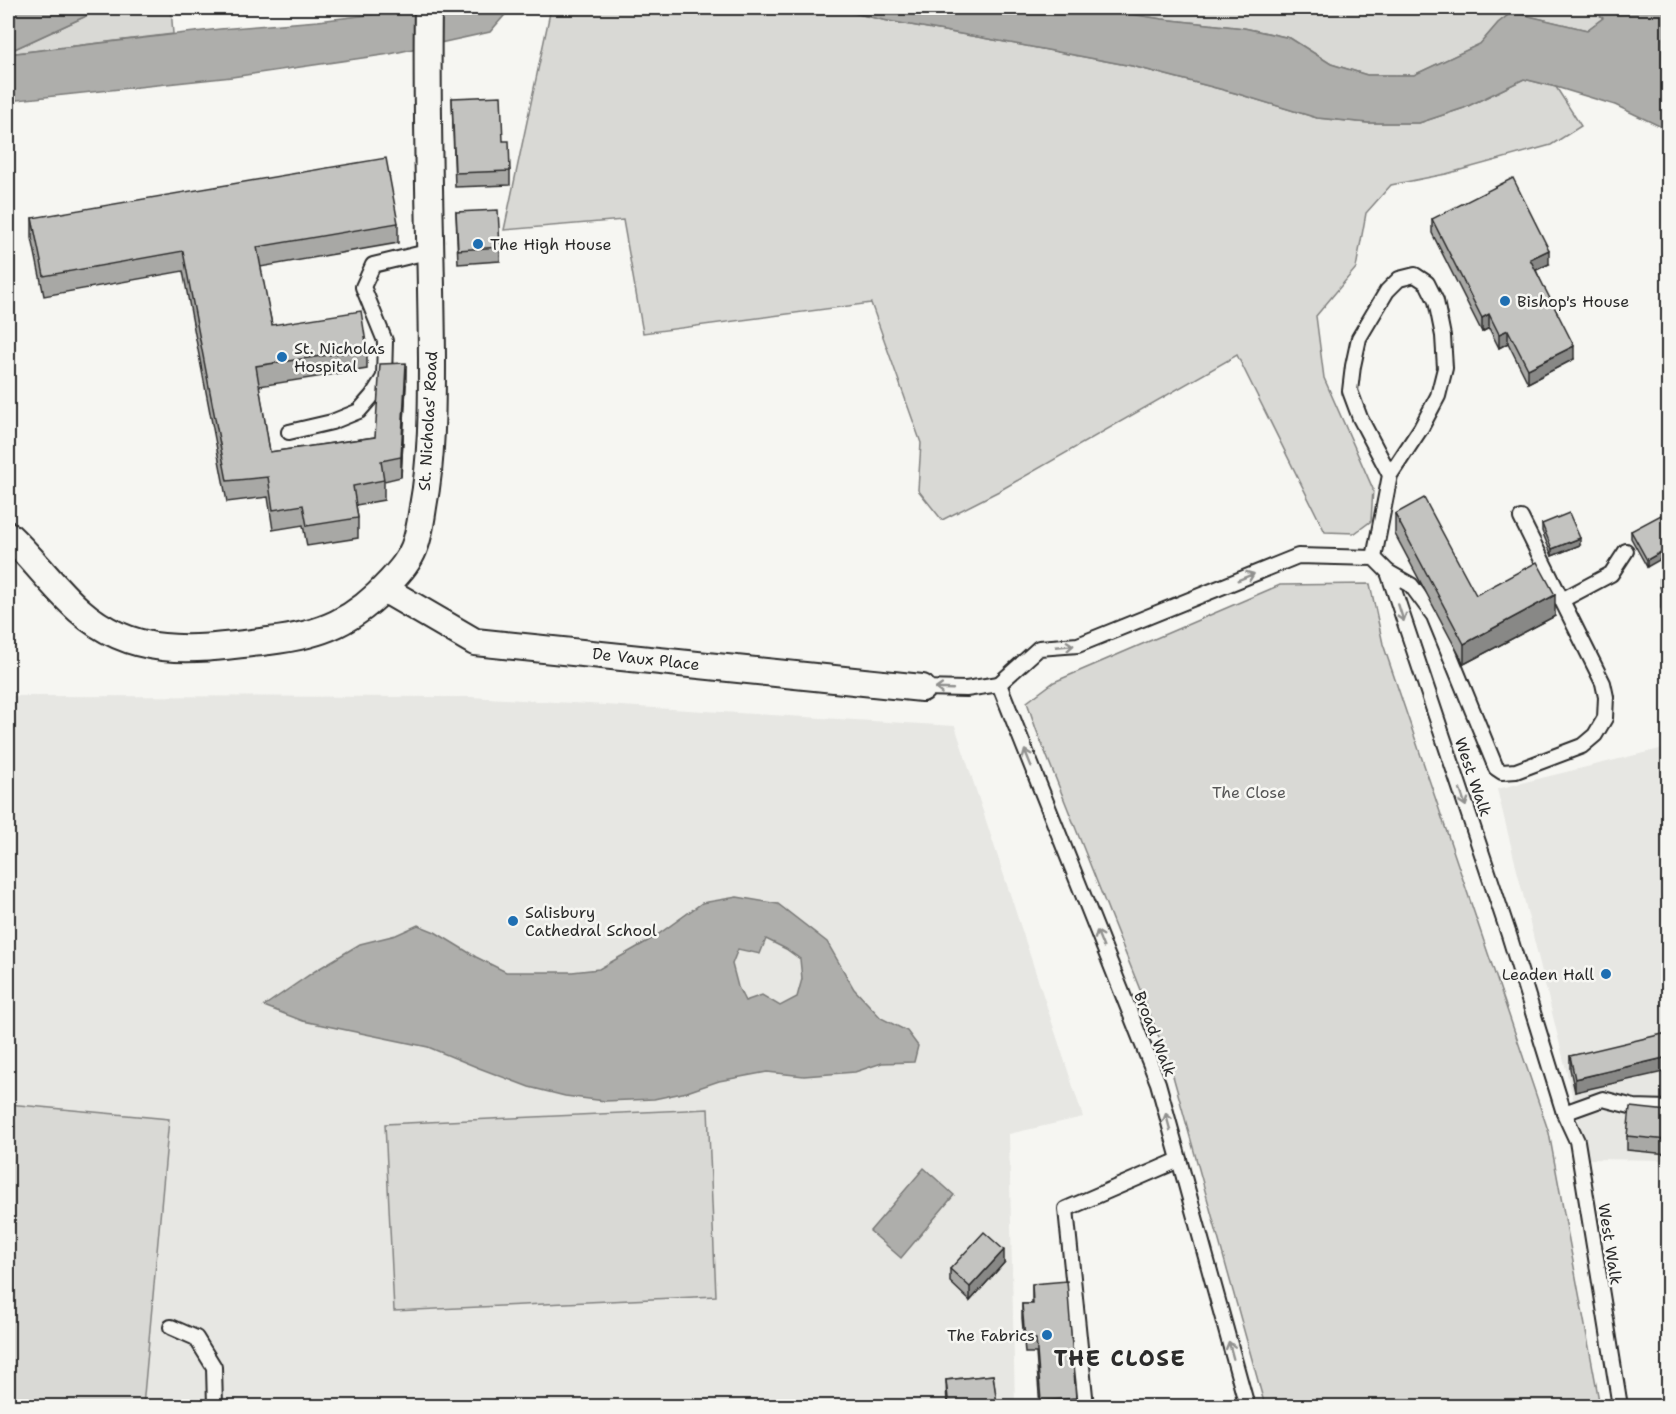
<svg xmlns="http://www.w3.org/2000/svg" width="1676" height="1414" font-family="'Shantell Sans',sans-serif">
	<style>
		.built { fill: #e7e7e3 }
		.green { fill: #d9d9d5; stroke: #828280; stroke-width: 1.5 }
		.water { fill: #aeaeab; stroke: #7a7a78; stroke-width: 1.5; fill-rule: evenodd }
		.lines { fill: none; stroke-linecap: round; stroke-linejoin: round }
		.service-casing { stroke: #2b2b2b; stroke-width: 18 }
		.minor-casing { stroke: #2b2b2b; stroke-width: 30 }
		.service { stroke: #f6f6f2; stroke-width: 14 }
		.minor { stroke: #f6f6f2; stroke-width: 26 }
		.wall { fill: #a8a8a5; stroke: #2b2b2b; stroke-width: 1.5 }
		.shaded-wall { fill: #888886; stroke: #2b2b2b; stroke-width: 1.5 }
		.building { fill: #c3c3c0; stroke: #2b2b2b; stroke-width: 1.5 }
		.oneway { stroke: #90908e }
		.poi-dot { fill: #1f6fb2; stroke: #f6f6f2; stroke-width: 2 }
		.labels { text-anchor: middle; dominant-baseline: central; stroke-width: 5; stroke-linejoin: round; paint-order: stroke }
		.poi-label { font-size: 16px; fill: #2b2b2b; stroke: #f6f6f2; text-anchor: start }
		.street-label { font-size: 16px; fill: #2b2b2b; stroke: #f6f6f2 }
		.park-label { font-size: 16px; fill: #565656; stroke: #f6f6f2 }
		.district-label { font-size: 22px; font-weight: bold; letter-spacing: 1.5px; fill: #2b2b2b; stroke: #f6f6f2 }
	</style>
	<rect width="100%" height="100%" fill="#f6f6f2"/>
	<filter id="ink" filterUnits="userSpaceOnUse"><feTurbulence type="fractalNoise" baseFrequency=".0167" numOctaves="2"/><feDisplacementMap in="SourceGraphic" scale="12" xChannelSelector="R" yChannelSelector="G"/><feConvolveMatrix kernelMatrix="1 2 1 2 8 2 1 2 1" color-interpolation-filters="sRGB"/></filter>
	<g filter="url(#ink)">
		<g class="built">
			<path d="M 8,696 L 471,697 L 955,726 L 1083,1117 L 1009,1134 L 1015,1406 L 8,1406 Z"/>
			<path d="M 1668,747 L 1668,1160 L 1588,1159 L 1497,789 Z"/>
		</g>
		<g class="green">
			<path d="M 99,8 L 171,8 L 173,34 L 8,54 L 8,52 L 84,17 Z"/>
			<path d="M 551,8 L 747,8 L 753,9 L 772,8 L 833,8 L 883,20 L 994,40 L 1132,66 L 1235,93 L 1317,118 L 1368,123 L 1419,123 L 1464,108 L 1524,79 L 1556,87 L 1581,126 L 1551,145 L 1446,174 L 1391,185 L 1366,213 L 1356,268 L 1316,316 L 1324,378 L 1373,489 L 1371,521 L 1355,533 L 1325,532 L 1237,355 L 999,491 L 942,520 L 918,490 L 921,443 L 871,303 L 643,333 L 623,220 L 504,230 Z"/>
			<path d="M 1091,8 L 1590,8 L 1603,18 L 1587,30 L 1512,12 L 1498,23 L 1480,44 L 1414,75 L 1367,75 L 1331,64 L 1290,38 L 1244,28 L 1162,19 Z"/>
			<path d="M 1370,584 L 1383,644 L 1549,1133 L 1600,1406 L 1265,1406 L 1170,1065 L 1036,729 L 1027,702 L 1054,682 L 1280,585 Z"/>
			<path d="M 8,1104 L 169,1119 L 143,1406 L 8,1406 Z"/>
			<path d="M 708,1109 L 716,1296 L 394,1311 L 385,1124 Z"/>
		</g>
		<g class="water">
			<path d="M 8,8 L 99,8 L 84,17 L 8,52 Z"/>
			<path d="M 410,8 L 522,8 L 510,9 L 490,32 L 390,54 L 232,77 L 8,101 L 8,54 L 220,29 L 318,21 L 401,11 Z"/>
			<path d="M 833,8 L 1091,8 L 1162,19 L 1244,28 L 1290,38 L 1331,64 L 1367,75 L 1414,75 L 1480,44 L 1498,23 L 1512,12 L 1587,30 L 1603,18 L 1590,8 L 1668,8 L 1668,130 L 1615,105 L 1556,87 L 1524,79 L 1464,108 L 1419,123 L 1368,123 L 1317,118 L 1235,93 L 1132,66 L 994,40 L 883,20 Z"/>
			<path d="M 737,897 L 778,904 L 827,942 L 854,989 L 881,1018 L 907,1031 L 918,1046 L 914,1062 L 882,1063 L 855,1072 L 804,1076 L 767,1072 L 719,1081 L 687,1092 L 654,1099 L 605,1101 L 565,1096 L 529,1087 L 479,1068 L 428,1047 L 303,1021 L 264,1006 L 315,971 L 360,944 L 396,935 L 418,925 L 435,932 L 476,957 L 506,972 L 572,972 L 599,969 L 653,938 L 702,903 ZM 766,939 L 786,949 L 800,959 L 802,979 L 797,997 L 780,1006 L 762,995 L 745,1001 L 738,987 L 732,964 L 738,949 L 760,954 Z"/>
			<path d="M 924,1168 L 954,1195 L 901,1258 L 870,1231 Z"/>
		</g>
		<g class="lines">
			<defs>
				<g id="service">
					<path d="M 289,432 L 332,422 L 359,411 L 372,396 L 384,377 L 385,341 L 363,287 L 373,265 L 431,251"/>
					<path d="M 1374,558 L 1390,475 L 1421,428 L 1438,396 L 1445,368 L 1443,336 L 1436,301 L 1427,283 L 1415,275 L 1399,279 L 1387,291 L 1359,338 L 1353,366 L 1350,391 L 1360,418 L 1390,475"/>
					<path d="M 1388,572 L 1411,585 L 1434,616 L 1496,768 L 1502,772 L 1516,771 L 1582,746 L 1595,735 L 1605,718 L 1606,697 L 1603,683 L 1521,518"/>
					<path d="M 1562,600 L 1611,574 L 1626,551"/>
					<path d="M 999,684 L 1039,648 L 1078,645 L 1298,556 L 1374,558 L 1388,572 L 1509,935 L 1564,1113 L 1577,1141 L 1620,1406"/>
					<path d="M 999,684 L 1158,1083 L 1247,1406"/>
					<path d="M 922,688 L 966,689 L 999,684"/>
					<path d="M 1564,1113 L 1603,1099 L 1634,1107 L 1668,1108"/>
					<path d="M 171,1327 L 196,1338 L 214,1367 L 215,1406"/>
					<path d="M 1086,1406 L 1066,1209 L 1179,1160"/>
				</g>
				<g id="minor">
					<path d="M 8,535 C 33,558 53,587 79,610 C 136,661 200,649 269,641 C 322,635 355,621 391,581 C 400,571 409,561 414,548 C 419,536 421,520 423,507 C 432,458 432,408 432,358 C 431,241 426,124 428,8"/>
					<path d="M 384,589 L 475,642 L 922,688"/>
				</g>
			</defs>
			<use href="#service" class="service-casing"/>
			<use href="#minor" class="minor-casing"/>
			<use href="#service" class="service"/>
			<use href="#minor" class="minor"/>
		</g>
		<g class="wall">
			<path d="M 452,98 L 503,141 L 510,171 L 510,185 L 455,187 Z"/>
			<path d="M 456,212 L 500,247 L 500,261 L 458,264 Z"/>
			<path d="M 32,218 L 398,223 L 398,243 L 260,267 L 272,325 L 367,349 L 367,369 L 259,386 L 270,452 L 375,437 L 406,384 L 401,477 L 384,481 L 384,500 L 356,505 L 358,518 L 358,538 L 307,546 L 303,525 L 273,530 L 268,497 L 227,502 L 183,271 L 44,296 L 32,238 Z"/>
			<path d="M 1432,219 L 1549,264 L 1536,270 L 1574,359 L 1528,383 L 1508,343 L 1499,348 L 1489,328 L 1482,332 L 1432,233 Z"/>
			<path d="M 1395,514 L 1476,595 L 1555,616 L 1464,664 L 1395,534 Z"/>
			<path d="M 1542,524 L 1580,545 L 1552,556 L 1542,531 Z"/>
			<path d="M 1668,530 L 1647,567 L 1631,538 L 1631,531 Z"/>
			<path d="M 1668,569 L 1668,641 L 1663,631 L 1663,617 L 1666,616 L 1661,608 L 1661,594 L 1663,593 L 1660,587 L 1660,573 Z"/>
			<path d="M 1668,1039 L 1575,1092 L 1570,1069 L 1570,1056 Z"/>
			<path d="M 1668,1111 L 1668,1154 L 1627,1150 L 1627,1136 Z"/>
			<path d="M 1004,1263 L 970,1301 L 950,1282 L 950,1269 Z"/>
			<path d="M 1032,1284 L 1076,1398 L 1076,1407 L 1040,1407 L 1036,1353 L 1025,1353 L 1022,1318 L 1022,1304 L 1032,1304 Z"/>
			<path d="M 993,1375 L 997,1407 L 947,1407 L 946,1380 Z"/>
		</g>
		<g class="shaded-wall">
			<path d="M 1549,250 L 1549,264 L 1530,273 L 1530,259 Z"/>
			<path d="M 1489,314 L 1489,328 L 1482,332 L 1482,318 Z"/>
			<path d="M 1508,330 L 1508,343 L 1499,348 L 1499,334 Z"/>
			<path d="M 1574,346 L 1574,359 L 1528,383 L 1528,369 Z"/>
			<path d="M 406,363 L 406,384 L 401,477 L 401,457 Z"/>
			<path d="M 1580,538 L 1580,545 L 1552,556 L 1552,549 Z"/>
			<path d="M 1668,548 L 1668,555 L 1647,567 L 1647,560 Z"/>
			<path d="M 1555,595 L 1555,616 L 1464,664 L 1464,644 Z"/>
			<path d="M 1668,1057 L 1668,1071 L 1575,1092 L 1575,1079 Z"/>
			<path d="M 1004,1250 L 1004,1263 L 970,1301 L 970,1287 Z"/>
		</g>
		<g class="building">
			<path d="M 501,96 L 503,141 L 509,141 L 510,171 L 455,173 L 452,98 Z"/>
			<path d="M 386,158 L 398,223 L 257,247 L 272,325 L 361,311 L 367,349 L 256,366 L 270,452 L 375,437 L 380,364 L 406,363 L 401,457 L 381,461 L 384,480 L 353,486 L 358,518 L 307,526 L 303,505 L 273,510 L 268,477 L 227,481 L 183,251 L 44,276 L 32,218 Z"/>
			<path d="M 1513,178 L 1549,250 L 1530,259 L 1574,346 L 1528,369 L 1508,330 L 1499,334 L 1489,314 L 1482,318 L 1432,219 Z"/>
			<path d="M 498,210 L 500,247 L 458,250 L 456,212 Z"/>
			<path d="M 1424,498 L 1476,595 L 1537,562 L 1555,595 L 1464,644 L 1395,514 Z"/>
			<path d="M 1569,513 L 1580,538 L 1552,549 L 1542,524 Z"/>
			<path d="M 1661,515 L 1668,530 L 1668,548 L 1647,560 L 1631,531 Z"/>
			<path d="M 1668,569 L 1668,588 L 1660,573 Z"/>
			<path d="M 1668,590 L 1668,607 L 1661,594 Z"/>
			<path d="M 1668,614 L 1668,627 L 1663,617 Z"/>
			<path d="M 1667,1033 L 1668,1039 L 1668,1057 L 1575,1079 L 1570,1056 Z"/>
			<path d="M 1630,1107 L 1668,1111 L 1668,1140 L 1627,1136 Z"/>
			<path d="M 984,1232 L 1004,1250 L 970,1287 L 950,1269 Z"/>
			<path d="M 1067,1281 L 1076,1398 L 1041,1401 L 1036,1339 L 1025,1339 L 1022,1304 L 1033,1304 L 1032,1284 Z"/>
			<path d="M 993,1375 L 997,1404 L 977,1407 L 949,1407 L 946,1380 Z"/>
		</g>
		<defs><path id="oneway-shaft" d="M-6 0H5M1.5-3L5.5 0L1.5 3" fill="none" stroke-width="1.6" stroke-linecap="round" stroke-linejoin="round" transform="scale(1.5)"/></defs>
		<g class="oneway">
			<use href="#oneway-shaft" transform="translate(1246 577) rotate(-22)"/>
			<use href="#oneway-shaft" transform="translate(1401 613) rotate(72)"/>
			<use href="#oneway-shaft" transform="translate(1065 646) rotate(-5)"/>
			<use href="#oneway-shaft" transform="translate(944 689) rotate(-178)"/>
			<use href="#oneway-shaft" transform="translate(1028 758) rotate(-112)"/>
			<use href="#oneway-shaft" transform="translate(1463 798) rotate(71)"/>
			<use href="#oneway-shaft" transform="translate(1100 939) rotate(-112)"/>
			<use href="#oneway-shaft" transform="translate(1168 1122) rotate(-105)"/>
			<use href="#oneway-shaft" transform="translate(1231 1350) rotate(-105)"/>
		</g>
	</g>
	<g class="poi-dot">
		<circle cx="478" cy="244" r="6"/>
		<circle cx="1505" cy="301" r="6"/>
		<circle cx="282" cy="357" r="6"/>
		<circle cx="513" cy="921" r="6"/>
		<circle cx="1606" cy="974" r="6"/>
		<circle cx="1047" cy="1335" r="6"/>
	</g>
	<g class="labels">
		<g class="poi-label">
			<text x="490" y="244">The High House</text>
			<text x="1517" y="301">Bishop's House</text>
			<text x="294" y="348">St. Nicholas<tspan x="294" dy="18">Hospital</tspan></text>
			<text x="525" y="912">Salisbury<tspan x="525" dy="18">Cathedral School</tspan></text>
			<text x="1594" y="974" text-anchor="end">Leaden Hall</text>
			<text x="1035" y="1335" text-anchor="end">The Fabrics</text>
		</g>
		<g class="street-label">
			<text transform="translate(428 421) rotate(-87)">St. Nicholas' Road</text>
			<text transform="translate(646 659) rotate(6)">De Vaux Place</text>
			<text transform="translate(1473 777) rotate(71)">West Walk</text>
			<text transform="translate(1155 1034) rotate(69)">Broad Walk</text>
			<text transform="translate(1610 1244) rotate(81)">West Walk</text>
		</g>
		<g class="park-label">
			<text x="1249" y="792">The Close</text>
		</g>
		<g class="district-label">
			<text x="1120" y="1358">THE CLOSE</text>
		</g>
	</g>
	<rect width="1676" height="1414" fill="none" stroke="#f6f6f2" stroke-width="30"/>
	<rect x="15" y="15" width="1646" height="1384" fill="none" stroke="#2b2b2b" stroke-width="2" filter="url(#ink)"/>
</svg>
